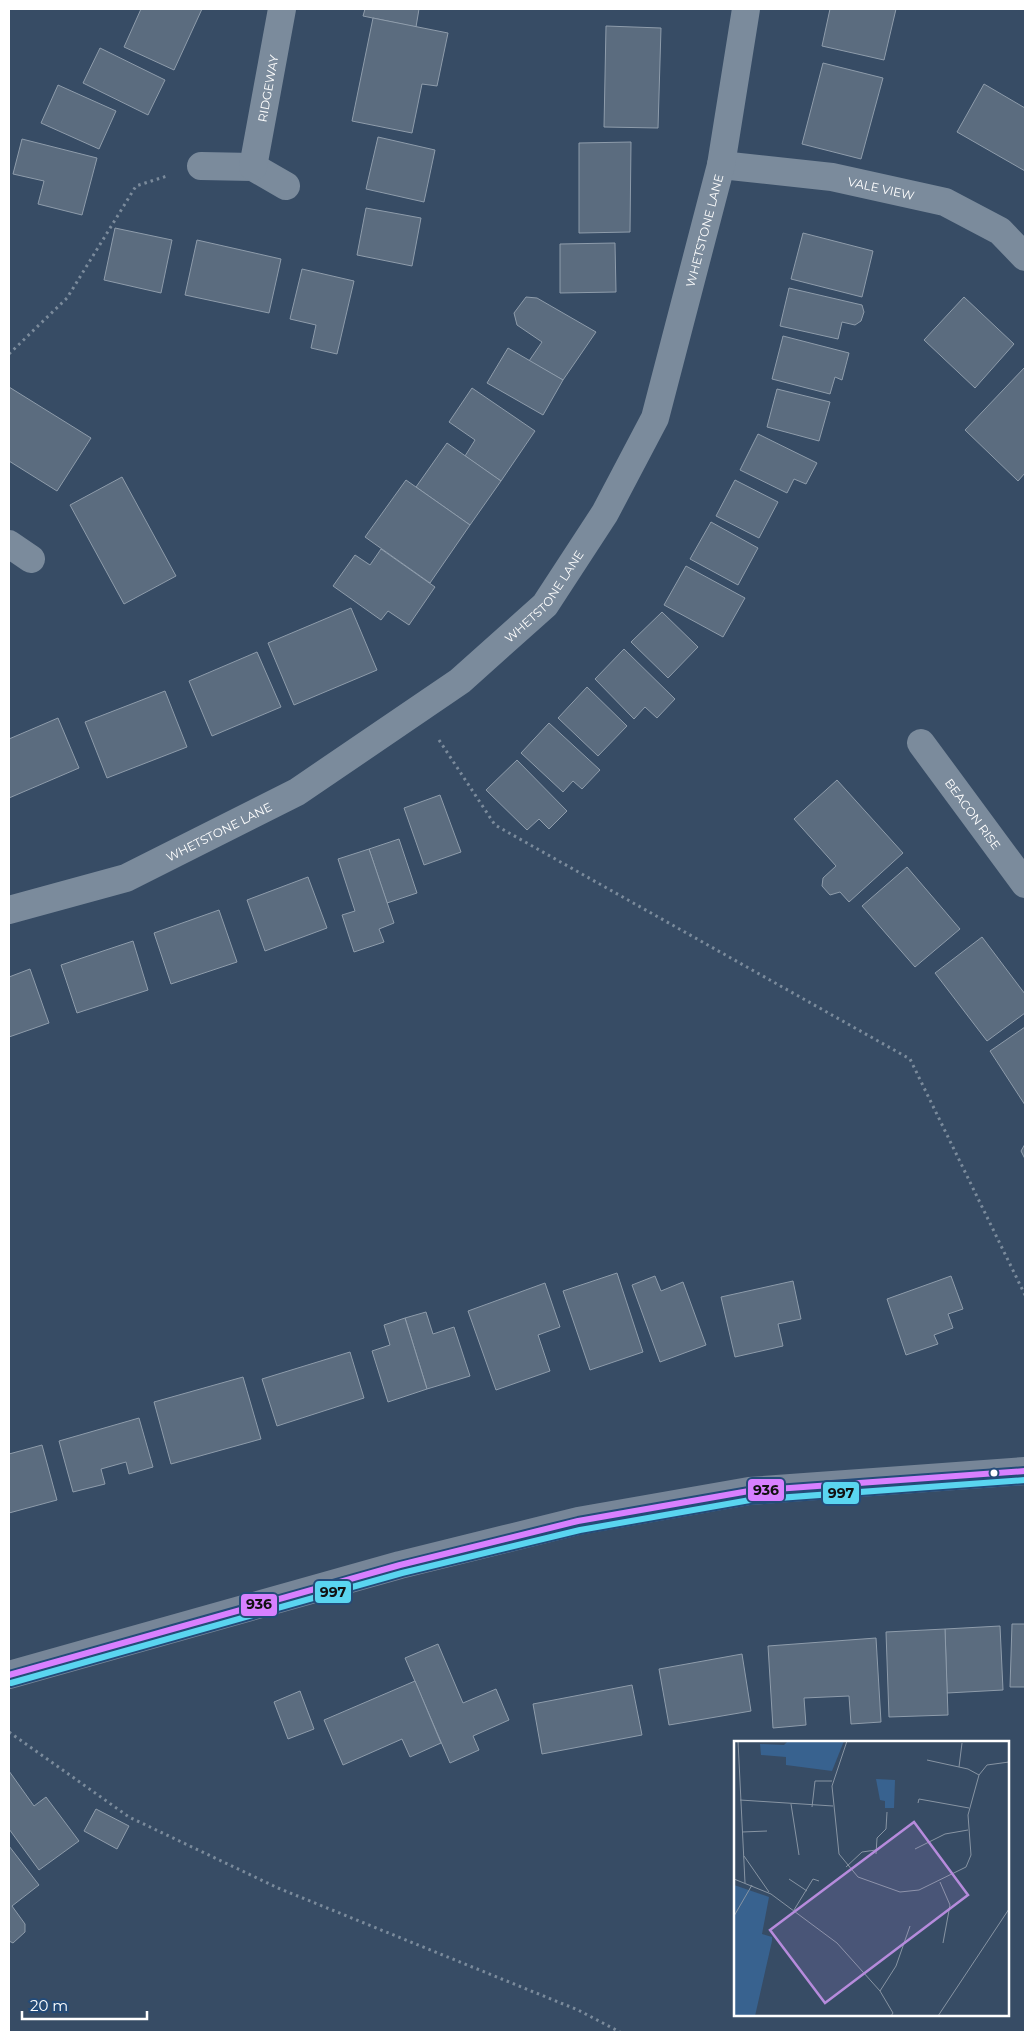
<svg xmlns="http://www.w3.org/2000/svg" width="1034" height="2041" font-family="Montserrat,sans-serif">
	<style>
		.building { fill: #5b6c7f; stroke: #8e9cab }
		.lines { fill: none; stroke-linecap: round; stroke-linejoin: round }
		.path { stroke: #7b8b9c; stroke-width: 3; stroke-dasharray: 2.5 4; stroke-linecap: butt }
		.street { stroke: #7b8b9c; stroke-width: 28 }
		.secondary { stroke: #778698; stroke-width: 28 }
		.bus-1-casing { stroke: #244b78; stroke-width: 10 }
		.bus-2-casing { stroke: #244b78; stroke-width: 10 }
		.bus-1 { stroke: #d880ff; stroke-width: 6 }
		.bus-2 { stroke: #5ad5f0; stroke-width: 6 }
		.bus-dot { fill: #fff; stroke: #244b78; stroke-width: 2 }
		.labels { text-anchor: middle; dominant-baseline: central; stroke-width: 5; stroke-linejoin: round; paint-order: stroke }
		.street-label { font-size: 12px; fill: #fff; stroke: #244b78 }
		.inset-road { fill: none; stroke: #8794a3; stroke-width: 1 }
		.view { fill: #b68bdc; fill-opacity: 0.15; stroke: #b68bdc; stroke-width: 2.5 }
		.inset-edge { fill: none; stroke: #fff; stroke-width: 2.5 }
		.line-badge { stroke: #244b78; stroke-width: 2 }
		.pale-badge-label { font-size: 14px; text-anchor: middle; font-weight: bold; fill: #111 }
	</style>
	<rect width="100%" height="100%" fill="#374c65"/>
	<g class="building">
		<path d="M 141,9 L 202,9 L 174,70 L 124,47 Z"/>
		<path d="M 365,9 L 419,9 L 416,27 L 363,16 Z"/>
		<path d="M 830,9 L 896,9 L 884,60 L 822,46 Z"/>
		<path d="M 373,18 L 448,33 L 437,86 L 422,84 L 412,133 L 352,121 Z"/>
		<path d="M 606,26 L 661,28 L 658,128 L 604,127 Z"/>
		<path d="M 100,48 L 165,80 L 148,115 L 83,83 Z"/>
		<path d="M 823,63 L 883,78 L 861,159 L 802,144 Z"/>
		<path d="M 984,84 L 1025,108 L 1025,171 L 957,132 Z"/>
		<path d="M 58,85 L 116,111 L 99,149 L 41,123 Z"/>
		<path d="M 378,137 L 435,150 L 424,202 L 366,189 Z"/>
		<path d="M 22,139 L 97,158 L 82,215 L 38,204 L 44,181 L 13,174 Z"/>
		<path d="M 631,142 L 630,232 L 579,233 L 579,143 Z"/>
		<path d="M 366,208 L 421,218 L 412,266 L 357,255 Z"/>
		<path d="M 115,228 L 172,240 L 161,293 L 104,280 Z"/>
		<path d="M 803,233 L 873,251 L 862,297 L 791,279 Z"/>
		<path d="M 197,240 L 281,259 L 269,313 L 185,295 Z"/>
		<path d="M 615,243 L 616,292 L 560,293 L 560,244 Z"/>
		<path d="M 302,269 L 354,281 L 337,354 L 311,348 L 316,325 L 290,319 Z"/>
		<path d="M 789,288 L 862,305 L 864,312 L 861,321 L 855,325 L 842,322 L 838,339 L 780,326 Z"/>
		<path d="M 526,297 L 537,298 L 596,332 L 563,380 L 529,361 L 542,342 L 517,325 L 514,313 Z"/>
		<path d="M 964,297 L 1014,344 L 975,388 L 924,340 Z"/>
		<path d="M 783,336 L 849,353 L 842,380 L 835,377 L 830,394 L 772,379 Z"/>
		<path d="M 508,348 L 563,380 L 543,415 L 487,383 Z"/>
		<path d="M 1025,367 L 1025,473 L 1018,481 L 965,430 Z"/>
		<path d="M 9,387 L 91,438 L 57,491 L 9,461 Z"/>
		<path d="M 472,388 L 535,431 L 501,481 L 465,456 L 475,440 L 449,422 Z"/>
		<path d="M 777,389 L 830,402 L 819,441 L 767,427 Z"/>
		<path d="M 758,434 L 817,463 L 806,484 L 794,479 L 787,493 L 740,470 Z"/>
		<path d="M 447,443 L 501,481 L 470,525 L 416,487 Z"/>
		<path d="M 122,477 L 176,576 L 124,604 L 70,505 Z"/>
		<path d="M 406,480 L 470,525 L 430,583 L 365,537 Z"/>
		<path d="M 735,480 L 778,502 L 759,538 L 716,516 Z"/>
		<path d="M 711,522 L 758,548 L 738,585 L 690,559 Z"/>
		<path d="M 381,549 L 435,587 L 409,625 L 388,611 L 381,620 L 333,586 L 355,555 L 370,565 Z"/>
		<path d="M 686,566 L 745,598 L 723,637 L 664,605 Z"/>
		<path d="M 351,608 L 377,670 L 294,705 L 268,643 Z"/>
		<path d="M 662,612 L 698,647 L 668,678 L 631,642 Z"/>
		<path d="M 624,649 L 675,699 L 657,718 L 645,707 L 634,719 L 595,679 Z"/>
		<path d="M 257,652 L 281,707 L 212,736 L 189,681 Z"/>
		<path d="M 587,687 L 627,726 L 598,756 L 558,718 Z"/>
		<path d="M 165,691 L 187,747 L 107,778 L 85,722 Z"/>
		<path d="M 58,718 L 79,768 L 9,798 L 9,739 Z"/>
		<path d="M 549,723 L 600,770 L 582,789 L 573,781 L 563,792 L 521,753 Z"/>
		<path d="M 517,760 L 567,811 L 549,829 L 539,819 L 527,830 L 486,790 Z"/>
		<path d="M 837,780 L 903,853 L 849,902 L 840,892 L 830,895 L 822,886 L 823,878 L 836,866 L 794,819 Z"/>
		<path d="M 440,795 L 461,852 L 424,865 L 404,808 Z"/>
		<path d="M 399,839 L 417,893 L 387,903 L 369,849 Z"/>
		<path d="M 369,849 L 394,923 L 379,929 L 384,942 L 354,952 L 342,915 L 355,911 L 338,859 Z"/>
		<path d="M 907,867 L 960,929 L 915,967 L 862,906 Z"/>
		<path d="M 308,877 L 327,928 L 265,951 L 247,900 Z"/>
		<path d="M 219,910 L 237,962 L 171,984 L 154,933 Z"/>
		<path d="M 982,937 L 1025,994 L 1025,1013 L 987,1041 L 935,973 Z"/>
		<path d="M 133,941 L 148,990 L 77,1013 L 61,965 Z"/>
		<path d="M 30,969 L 49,1023 L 9,1037 L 9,977 Z"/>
		<path d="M 1025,1027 L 1025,1105 L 990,1051 Z"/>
		<path d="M 1025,1144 L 1025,1159 L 1021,1151 Z"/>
		<path d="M 617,1273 L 643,1352 L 590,1370 L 563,1291 Z"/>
		<path d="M 655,1276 L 661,1291 L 683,1282 L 706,1345 L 660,1362 L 632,1285 Z"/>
		<path d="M 951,1276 L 963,1309 L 948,1314 L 953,1328 L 934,1335 L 938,1344 L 906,1355 L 887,1299 Z"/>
		<path d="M 793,1281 L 801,1319 L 778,1324 L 783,1346 L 735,1357 L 721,1297 Z"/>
		<path d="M 545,1283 L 560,1327 L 538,1335 L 550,1371 L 496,1390 L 468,1311 Z"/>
		<path d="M 426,1312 L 433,1334 L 454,1327 L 470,1376 L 427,1389 L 405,1318 Z"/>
		<path d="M 405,1318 L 427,1389 L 388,1402 L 372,1351 L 390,1345 L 384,1325 Z"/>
		<path d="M 350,1352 L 364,1398 L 277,1426 L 262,1379 Z"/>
		<path d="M 243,1377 L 261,1439 L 171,1464 L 154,1402 Z"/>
		<path d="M 139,1418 L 153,1467 L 129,1474 L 126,1462 L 101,1469 L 105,1484 L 73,1492 L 59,1441 Z"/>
		<path d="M 42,1445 L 57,1500 L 9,1513 L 9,1454 Z"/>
		<path d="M 1012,1624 L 1025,1624 L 1025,1687 L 1010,1687 Z"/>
		<path d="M 1000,1626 L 1003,1690 L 947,1693 L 945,1629 Z"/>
		<path d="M 945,1629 L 948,1715 L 889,1717 L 886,1632 Z"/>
		<path d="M 876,1638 L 881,1722 L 851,1724 L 849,1696 L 804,1698 L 806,1725 L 773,1728 L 768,1646 Z"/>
		<path d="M 438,1644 L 463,1703 L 496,1689 L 509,1720 L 473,1736 L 479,1750 L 450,1763 L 405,1658 Z"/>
		<path d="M 742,1654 L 751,1711 L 669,1725 L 659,1669 Z"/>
		<path d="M 415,1681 L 441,1743 L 410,1757 L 402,1739 L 343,1765 L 324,1720 Z"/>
		<path d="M 632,1685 L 642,1735 L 542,1754 L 533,1704 Z"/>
		<path d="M 300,1691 L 314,1729 L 288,1739 L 274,1702 Z"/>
		<path d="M 9,1771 L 34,1806 L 46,1797 L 79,1841 L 39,1870 L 9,1829 Z"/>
		<path d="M 96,1809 L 129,1826 L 117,1849 L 84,1831 Z"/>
		<path d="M 9,1846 L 39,1885 L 12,1906 L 25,1924 L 25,1932 L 13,1943 L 9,1941 Z"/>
	</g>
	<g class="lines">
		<g class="path">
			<path d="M 9,354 L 67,298 L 136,186 L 167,176"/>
			<path d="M 439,740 L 495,825 L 910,1059 L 1025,1295"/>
			<path d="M 9,1732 L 129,1817 L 278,1888 L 578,2010 L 620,2032"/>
		</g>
		<g class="street">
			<path id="s1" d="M 721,165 L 832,177 L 945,202 L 1000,231 L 1025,257"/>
			<path d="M 201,166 L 253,167 L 286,186"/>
			<path id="s2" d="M 253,167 L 282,9"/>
			<path d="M 9,544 L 31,559"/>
			<path id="s3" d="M 921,743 L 1025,884"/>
			<path id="s4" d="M 9,910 L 126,878 L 297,792 L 460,681 L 545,605 L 605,513 L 655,418 L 721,165 L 746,9"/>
		</g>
		<path class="secondary" d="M 9,1675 L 400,1565 L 578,1521 L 749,1491 L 1025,1471"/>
		<defs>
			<path id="bus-1" d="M 9,1675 L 400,1565 L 578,1521 L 749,1491 L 1025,1471"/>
			<path id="bus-2" d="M 11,1683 L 402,1573 L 580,1530 L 750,1500 L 1025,1480"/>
		</defs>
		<use href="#bus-1" class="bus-1-casing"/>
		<use href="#bus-2" class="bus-2-casing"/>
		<use href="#bus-1" class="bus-1"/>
		<use href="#bus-2" class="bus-2"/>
	</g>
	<circle class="bus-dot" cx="994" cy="1473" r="4.5"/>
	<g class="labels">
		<g class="street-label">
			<text stroke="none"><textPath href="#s2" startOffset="80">RIDGEWAY</textPath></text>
			<text stroke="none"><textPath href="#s1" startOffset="162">VALE VIEW</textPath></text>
			<text stroke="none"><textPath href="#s4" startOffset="1035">WHETSTONE LANE</textPath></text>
			<text stroke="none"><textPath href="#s4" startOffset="630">WHETSTONE LANE</textPath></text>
			<text stroke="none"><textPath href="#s3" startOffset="88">BEACON RISE</textPath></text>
			<text stroke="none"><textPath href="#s4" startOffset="225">WHETSTONE LANE</textPath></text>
		</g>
	</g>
	<g transform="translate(734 1741)">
		<rect width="275" height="275" fill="#374c65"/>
		<path d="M 54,0 L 110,0 L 98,30 L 52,24 L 52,16 L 27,14 L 26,3 L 50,4 ZM 142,38 L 161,39 L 160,67 L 151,67 L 151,60 L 146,59 ZM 0,144 L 35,156 L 28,193 L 38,196 L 38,200 L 21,275 L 0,275 Z" fill="#38628f"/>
		<path class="inset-road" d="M 4,0 L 11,142M 113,0 L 98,45 L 105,113 L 124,136 L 166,151 L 185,149 L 232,126 L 237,114 L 234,74 L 245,34 L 253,24 L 275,21M 193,19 L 234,28 L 245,34M 225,26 L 228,2M 6,59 L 99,65M 184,62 L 185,58 L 235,67M 57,63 L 65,114M 78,66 L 81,40 L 98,40M 8,91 L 33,90M 181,108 L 211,93 L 234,89M 142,113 L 143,97 L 152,88 L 153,71M 10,115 L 35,151M 112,126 L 128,111 L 142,109M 0,138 L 37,153 L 103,202 L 146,250 L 159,272 L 157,275M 55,138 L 73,150M 206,141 L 216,164 L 209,202M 60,169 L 79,138 L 85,140M 0,175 L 18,144M 146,250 L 162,225 L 176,185M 204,275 L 275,168"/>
		<path class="view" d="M 180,81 L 234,154 L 91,262 L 36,189 Z"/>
		<rect width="275" height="275" class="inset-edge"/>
	</g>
	<g class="line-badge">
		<rect x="747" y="1478" width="38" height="24" rx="5" fill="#d880ff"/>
		<rect x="822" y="1481" width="38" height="24" rx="5" fill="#5ad5f0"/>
		<rect x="314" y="1580" width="38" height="24" rx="5" fill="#5ad5f0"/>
		<rect x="240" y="1593" width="38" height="24" rx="5" fill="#d880ff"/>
	</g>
	<g class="pale-badge-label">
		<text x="766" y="1495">936</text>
		<text x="841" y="1498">997</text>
		<text x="333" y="1597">997</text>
		<text x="259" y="1609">936</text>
	</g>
	<rect width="1034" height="2041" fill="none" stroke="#ffffff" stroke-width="20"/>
	<path d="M22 2011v8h125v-8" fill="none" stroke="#ffffff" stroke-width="2.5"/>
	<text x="30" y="2011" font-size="15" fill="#ffffff" stroke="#244b78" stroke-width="4" paint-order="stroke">20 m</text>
</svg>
